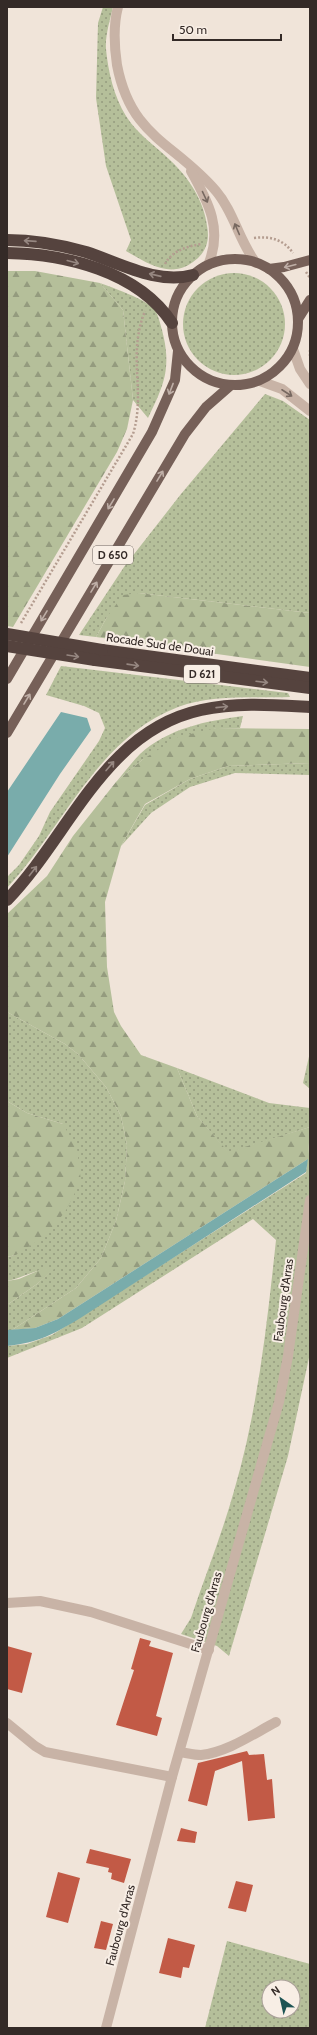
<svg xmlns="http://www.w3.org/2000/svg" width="317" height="2035" font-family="Cabin,sans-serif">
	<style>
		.grass { fill: url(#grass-dots); fill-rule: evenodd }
		.forest { fill: url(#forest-firs) }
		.water { fill: #79acab }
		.building { fill: #c25a46 }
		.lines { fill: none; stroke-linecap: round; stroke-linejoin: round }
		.path { stroke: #b49d90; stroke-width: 2.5; stroke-dasharray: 2 2; stroke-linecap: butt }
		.minor { stroke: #c8b3a6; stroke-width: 10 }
		.major { stroke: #766058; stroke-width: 10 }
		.highway { stroke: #55433e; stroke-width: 12 }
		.highway-bridge { stroke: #55433e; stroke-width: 12 }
		.oneway { stroke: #776860 }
		.oneway2 { stroke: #968781 }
		.oneway3 { stroke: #beaea6 }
		.labels { text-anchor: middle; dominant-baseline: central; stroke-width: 4; stroke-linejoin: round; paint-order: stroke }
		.shield { fill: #f8eee5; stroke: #6f6560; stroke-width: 1 }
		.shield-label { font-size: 11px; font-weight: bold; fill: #342a27 }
		.street-label { font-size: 12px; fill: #342a27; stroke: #f8eee5 }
	</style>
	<defs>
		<pattern id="grass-dots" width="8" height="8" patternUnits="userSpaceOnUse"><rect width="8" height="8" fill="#b5bf9a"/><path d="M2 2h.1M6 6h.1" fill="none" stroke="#949b7e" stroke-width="1.8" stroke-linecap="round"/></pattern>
		<pattern id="forest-firs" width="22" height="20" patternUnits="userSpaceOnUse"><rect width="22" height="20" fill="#b5bf9a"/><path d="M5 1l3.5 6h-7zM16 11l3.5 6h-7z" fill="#949b7e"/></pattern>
	</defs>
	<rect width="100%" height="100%" fill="#f0e4d9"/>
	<g class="grass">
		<path d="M 103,7 L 113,7 C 110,20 105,36 106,49 C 108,71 114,97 126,116 C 137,134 156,146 171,161 C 189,178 204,201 207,226 C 210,241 206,253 193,262 C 170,279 147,263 126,251 L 131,240 L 106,166 L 96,98 L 98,23 Z"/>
		<circle cx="234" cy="324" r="51"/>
		<path d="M 100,283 C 113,288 143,298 153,308 C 158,313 160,323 162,330 C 172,368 164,385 148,418 L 133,400 L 123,310 Z"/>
		<path d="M 265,394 L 283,401 L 310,420 L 310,613 L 139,593 L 107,617 L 96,637 L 79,635 L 124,567 L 181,494 Z"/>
		<path d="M 61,666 L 288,693 L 290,697 C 255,698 212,694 178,707 C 97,738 63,828 7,888 L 7,877 L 19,865 L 39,836 L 50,812 L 99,741 L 105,728 L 99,713 L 84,706 L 46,695 Z"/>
		<path d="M 243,716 L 240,728 L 216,728 L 142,760 L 116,782 C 124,773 132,762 140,754 C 169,728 206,721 243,716 Z"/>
		<path d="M 310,763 L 310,775 L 235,773 L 190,787 L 151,813 L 121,846 L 145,805 L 190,779 L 228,766 Z"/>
		<path d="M 7,1012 L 65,1044 L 78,1054 L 106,1087 L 121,1116 L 127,1145 L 125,1181 L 116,1221 L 101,1258 L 76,1288 L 12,1330 L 7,1330 L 7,1305 L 37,1284 L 53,1269 C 37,1268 23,1278 7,1281 L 7,1257 L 16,1255 L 63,1124 L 27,1113 L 7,1101 Z"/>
		<path d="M 310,1052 L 310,1089 L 303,1083 Z"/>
		<path d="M 177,1068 L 269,1103 L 310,1108 L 310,1127 L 228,1153 L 197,1116 Z"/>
		<path d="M 310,1135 L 310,1353 L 288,1456 L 229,1656 L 217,1646 L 181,1634 L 191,1618 C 205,1576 222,1534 234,1491 C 258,1409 267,1324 276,1240 L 253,1219 L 82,1328 L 7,1358 L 7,1346 L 27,1344 L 52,1335 L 306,1173 Z"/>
		<path d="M 227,1941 L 310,1964 L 310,2028 L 205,2028 ZM 269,1987 L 293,1987 L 293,2011 L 269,2011 Z"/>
	</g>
	<g class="forest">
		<path d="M 7,271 L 35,271 L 100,283 L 123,310 L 133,400 L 127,429 L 117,452 L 13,627 L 7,626 Z"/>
		<path d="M 139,593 L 310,613 L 310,667 L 96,637 L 107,617 L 123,595 Z"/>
		<path d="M 216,728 L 310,729 L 310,763 L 228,766 L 190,779 L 145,804 L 121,846 L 105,902 L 107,967 L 114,1012 L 121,1026 L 141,1055 L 177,1068 L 197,1116 L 228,1152 L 310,1127 L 308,1159 L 58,1319 L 35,1328 L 12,1330 L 76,1288 L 101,1258 L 116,1221 L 125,1181 L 127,1145 L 121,1116 L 106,1087 L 78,1054 L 65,1044 L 7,1012 L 7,914 L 47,876 L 73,836 L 116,782 L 142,760 L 178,737 Z"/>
		<path d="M 7,1101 L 27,1113 L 63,1124 L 77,1149 L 81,1181 L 65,1212 L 45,1236 L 16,1255 L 7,1257 Z"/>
		<path d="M 42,1269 L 54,1269 L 37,1284 L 7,1305 L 7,1281 L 19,1279 Z"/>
	</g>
	<g class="water">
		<path d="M 61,712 L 87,718 L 91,730 L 60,774 L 7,857 L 7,792 Z"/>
		<path d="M 308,1159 L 306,1172 L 82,1317 C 56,1333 38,1343 7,1346 L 7,1330 L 35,1328 L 58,1319 Z"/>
	</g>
	<g class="building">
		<path d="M 140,1638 L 151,1641 L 149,1646 L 173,1653 L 156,1716 L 162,1718 L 157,1736 L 116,1725 L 134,1670 L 131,1669 Z"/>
		<path d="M 7,1646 L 32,1653 L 22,1693 L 7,1689 Z"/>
		<path d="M 247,1751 L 249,1755 L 264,1754 L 267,1780 L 272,1779 L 275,1818 L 248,1821 L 242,1761 L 215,1771 L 207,1806 L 188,1801 L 198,1763 Z"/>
		<path d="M 181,1828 L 197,1832 L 195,1843 L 177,1841 Z"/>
		<path d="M 90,1849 L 131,1859 L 124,1883 L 111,1879 L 112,1873 L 108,1872 L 109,1868 L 86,1863 Z"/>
		<path d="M 58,1872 L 80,1878 L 68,1923 L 46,1917 Z"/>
		<path d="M 236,1881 L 253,1885 L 246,1912 L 228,1908 Z"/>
		<path d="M 101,1921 L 113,1924 L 106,1950 L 94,1948 Z"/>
		<path d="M 168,1938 L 195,1945 L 189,1968 L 183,1967 L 181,1978 L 159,1973 Z"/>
	</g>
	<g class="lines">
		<g class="path">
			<path d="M 254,238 C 270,236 283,239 293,253"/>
			<path d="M 165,264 C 173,250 186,247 201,244"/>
			<path d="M 306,272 L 310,278"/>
			<path d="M 310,350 L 310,356"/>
			<path d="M 21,623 L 133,434 C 146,392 127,355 145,311"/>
		</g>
		<g class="minor">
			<path d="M 118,7 C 113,26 114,45 117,65 C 131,138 174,142 216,191 C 234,212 239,241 256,263"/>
			<path d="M 191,171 C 209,203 223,230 208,265"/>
			<path d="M 293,349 L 300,369 L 310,384"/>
			<path d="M 260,381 L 282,389 L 310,411"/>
			<path d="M 7,1603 L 40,1601 L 91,1612 L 209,1650"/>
			<path d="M 7,1723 L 35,1746 L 45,1752 L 172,1777"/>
			<path d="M 180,1752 C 187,1753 194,1755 201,1755 C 228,1752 253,1734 276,1722"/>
			<path d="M 106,2028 L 172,1777 L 279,1402 L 288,1356 L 310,1200"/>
		</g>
		<g class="major">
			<circle cx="235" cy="322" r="63"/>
			<path d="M 269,269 L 284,267 L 310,260"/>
			<path d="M 298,319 L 310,300"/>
			<path d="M 7,679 L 152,432 L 175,380 L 178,351"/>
			<path d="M 7,733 L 185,434 L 206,407 L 230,386"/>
		</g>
		<g class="highway">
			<path d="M 7,240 C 34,240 61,245 86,252 C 120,263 157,285 193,275"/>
			<path d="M 7,253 C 65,254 138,271 172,323"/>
			<path d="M 102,650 L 310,678"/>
			<path d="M 95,660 L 310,688"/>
			<path d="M 7,900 C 70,835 104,731 201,710 C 237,702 274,705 310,707"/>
		</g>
		<g class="highway-bridge">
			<path d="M 7,634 L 102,650"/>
			<path d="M 7,646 L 95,660"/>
		</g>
	</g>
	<defs><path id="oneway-shaft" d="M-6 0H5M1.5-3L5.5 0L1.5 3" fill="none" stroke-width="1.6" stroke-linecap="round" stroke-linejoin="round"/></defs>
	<g class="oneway">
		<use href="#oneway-shaft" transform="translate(205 197) rotate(65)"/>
		<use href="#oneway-shaft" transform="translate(237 229) rotate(-113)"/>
		<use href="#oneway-shaft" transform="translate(287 393) rotate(33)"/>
	</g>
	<g class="oneway2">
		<use href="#oneway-shaft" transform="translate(30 241) rotate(-176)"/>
		<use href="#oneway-shaft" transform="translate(73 262) rotate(15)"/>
		<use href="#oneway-shaft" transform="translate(155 275) rotate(-167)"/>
		<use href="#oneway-shaft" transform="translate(73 656) rotate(9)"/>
		<use href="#oneway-shaft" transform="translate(133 665) rotate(8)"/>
		<use href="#oneway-shaft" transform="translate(262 682) rotate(7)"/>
		<use href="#oneway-shaft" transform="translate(222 707) rotate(-6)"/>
		<use href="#oneway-shaft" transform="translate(110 766) rotate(-49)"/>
		<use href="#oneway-shaft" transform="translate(33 871) rotate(-52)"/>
	</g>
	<g class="oneway3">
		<use href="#oneway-shaft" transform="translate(290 266) rotate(166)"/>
		<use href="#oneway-shaft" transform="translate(171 389) rotate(111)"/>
		<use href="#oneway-shaft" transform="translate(160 476) rotate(-59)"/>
		<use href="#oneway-shaft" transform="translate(111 504) rotate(121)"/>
		<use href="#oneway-shaft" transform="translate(94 587) rotate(-59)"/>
		<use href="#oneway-shaft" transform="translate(44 616) rotate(121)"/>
		<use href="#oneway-shaft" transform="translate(27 699) rotate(-59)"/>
	</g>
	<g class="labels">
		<g class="shield">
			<rect x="93" y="546" width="40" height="18" rx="3"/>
			<rect x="184" y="665" width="36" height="18" rx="3"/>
		</g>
		<g class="shield-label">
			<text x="113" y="555">D 650</text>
			<text x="202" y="674">D 621</text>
		</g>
		<g class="street-label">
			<text transform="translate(160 644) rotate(8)">Rocade Sud de Douai</text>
			<text transform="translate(283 1300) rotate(-82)">Faubourg d'Arras</text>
			<text transform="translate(206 1612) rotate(-74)">Faubourg d'Arras</text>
			<text transform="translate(120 1925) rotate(-75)">Faubourg d'Arras</text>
		</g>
	</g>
	<rect width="317" height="2035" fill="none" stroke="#342a27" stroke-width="16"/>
	<g transform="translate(281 1999) rotate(326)"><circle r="19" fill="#f8eee5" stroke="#aaa099"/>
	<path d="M0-3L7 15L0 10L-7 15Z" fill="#1e5454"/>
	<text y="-6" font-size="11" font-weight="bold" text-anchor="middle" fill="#342a27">N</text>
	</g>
	<path d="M173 34v6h108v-6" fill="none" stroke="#342a27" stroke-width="2"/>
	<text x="179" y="34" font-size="12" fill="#342a27" stroke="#f8eee5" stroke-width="3" paint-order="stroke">50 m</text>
</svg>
